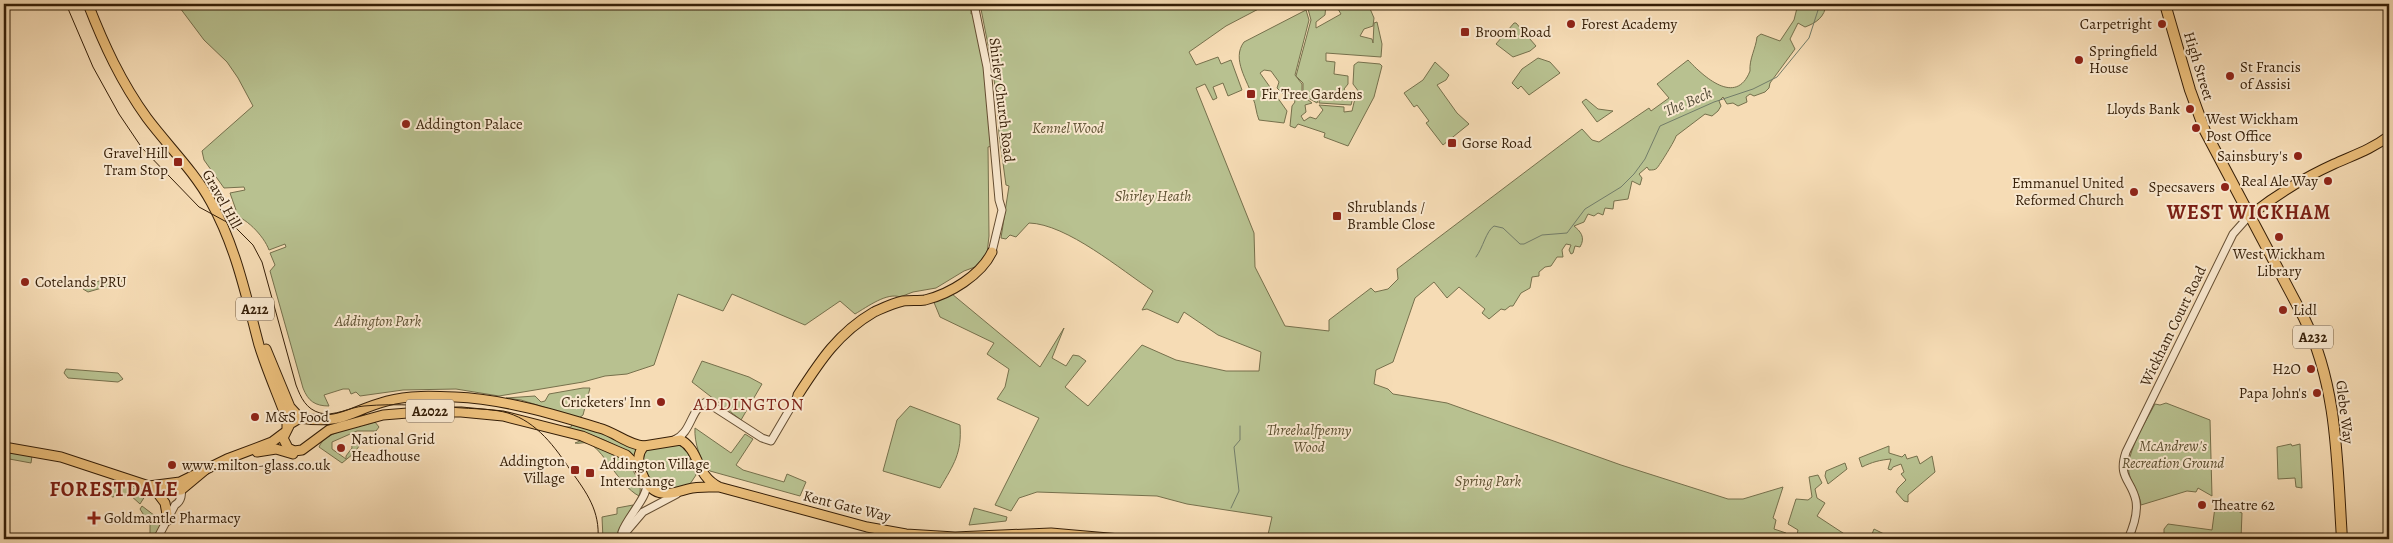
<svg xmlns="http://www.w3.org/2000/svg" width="2393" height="543" font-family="Alegreya,serif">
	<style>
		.green { fill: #b8c190; stroke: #76704c }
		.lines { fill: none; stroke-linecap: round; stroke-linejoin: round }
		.stream { stroke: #737d69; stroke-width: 1 }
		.minor-casing { stroke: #654e32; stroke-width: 9 }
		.major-casing { stroke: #351e07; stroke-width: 11 }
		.highway-casing { stroke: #351e07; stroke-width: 12 }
		.minor { stroke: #f9e8cf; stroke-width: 7 }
		.major { stroke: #ebbe7a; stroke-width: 9 }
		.highway { stroke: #ebbe7a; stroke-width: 10 }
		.tram { stroke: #351e07; stroke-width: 1 }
		.poi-dot { fill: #8f2418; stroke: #f9e8cf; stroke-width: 2 }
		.labels { text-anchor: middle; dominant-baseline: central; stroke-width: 4; stroke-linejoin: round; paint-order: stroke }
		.shield { fill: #f9e8cf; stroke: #705b43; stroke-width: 1 }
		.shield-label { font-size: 14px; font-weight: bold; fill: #351e07 }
		.poi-label { font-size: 15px; fill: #351e07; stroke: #f9e8cf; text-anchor: start }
		.street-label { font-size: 15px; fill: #351e07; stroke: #f9e8cf }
		.park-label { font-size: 15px; font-style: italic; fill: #5c4f30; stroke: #f9e8cf }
		.water-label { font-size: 16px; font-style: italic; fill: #544d38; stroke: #f9e8cf }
		.quarter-label { font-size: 18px; letter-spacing: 1px; fill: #7a1f14; stroke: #f9e8cf }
		.district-label { font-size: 20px; font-weight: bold; letter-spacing: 1px; fill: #7a1f14; stroke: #f9e8cf }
	</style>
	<rect width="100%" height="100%" fill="#f6dcb5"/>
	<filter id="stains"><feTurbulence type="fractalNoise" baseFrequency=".004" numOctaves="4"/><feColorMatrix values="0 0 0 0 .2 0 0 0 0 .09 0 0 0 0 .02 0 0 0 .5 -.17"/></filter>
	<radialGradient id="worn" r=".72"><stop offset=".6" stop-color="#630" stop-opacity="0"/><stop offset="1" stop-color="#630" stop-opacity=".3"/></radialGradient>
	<g class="green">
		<path d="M 177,4 L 971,4 L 971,14 L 974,13 L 986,77 L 992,146 L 988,147 L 989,236 L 986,263 L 964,271 L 936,288 L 913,292 L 900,297 C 887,292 867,307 855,314 L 840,301 L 805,325 L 732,294 L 723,311 L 678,294 L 654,365 L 627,374 L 605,376 L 583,382 L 499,396 L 456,389 L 403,390 L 360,396 L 356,392 L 351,394 L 349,389 L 343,389 L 324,395 L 329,406 C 315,406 308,401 303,388 L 270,271 L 275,265 L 270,253 L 286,247 L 285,244 L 269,250 C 264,236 245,216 230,214 L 229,212 L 236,210 L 230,193 L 245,190 L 244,187 L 224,188 L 204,160 L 202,151 L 253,106 L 238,78 L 227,62 L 204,40 Z"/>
		<path d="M 980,4 L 1268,4 L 1226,26 L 1189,52 L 1196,65 L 1218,57 L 1221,64 L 1231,60 L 1242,90 L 1228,96 L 1223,83 L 1213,87 L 1217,98 L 1213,100 L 1205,84 L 1196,88 L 1254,233 L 1255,267 L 1285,326 L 1329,331 L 1329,320 L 1371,288 L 1375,292 L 1388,289 L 1398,279 L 1397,269 L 1582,129 L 1592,140 L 1599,142 L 1649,108 L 1651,111 L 1669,98 L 1657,84 L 1688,60 C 1703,76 1736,107 1750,71 C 1749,59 1756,48 1757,37 L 1761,34 L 1780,41 L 1794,20 L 1798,4 L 1826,4 C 1825,17 1816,23 1805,27 L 1798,23 L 1790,39 L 1795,49 L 1770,83 L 1769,88 L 1765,92 L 1754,96 L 1750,94 L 1746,97 L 1747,102 L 1738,106 L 1733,103 L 1727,104 L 1723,97 L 1719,101 L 1721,106 L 1718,111 L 1712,116 L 1705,114 L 1676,136 C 1676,139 1659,166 1657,168 C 1655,170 1653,170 1649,170 L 1647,167 L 1639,174 L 1642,178 L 1640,185 L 1632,181 L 1628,199 L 1614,201 L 1613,209 L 1605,208 L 1603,215 L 1598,213 L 1594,216 L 1588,214 L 1584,222 L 1574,226 C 1580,231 1586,237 1580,247 L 1575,246 L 1573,253 L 1571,254 L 1569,250 L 1571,245 L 1566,244 L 1562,250 L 1563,257 L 1557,257 L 1551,266 L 1545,267 L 1539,272 L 1539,276 L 1532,277 L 1530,288 L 1521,293 L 1513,306 L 1510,306 L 1505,310 L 1501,309 L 1489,319 L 1482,313 L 1485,309 L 1459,287 L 1447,298 L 1434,282 L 1415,298 L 1393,362 L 1376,370 L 1374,384 L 1388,389 L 1393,394 L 1447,403 L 1621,465 L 1728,499 L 1743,499 L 1783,487 L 1773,518 L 1776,520 L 1774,529 L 1786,533 L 1790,539 L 1267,539 L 1272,517 L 1187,504 L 1157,496 L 1037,492 L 1019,498 L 1011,511 L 995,505 L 1039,418 L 997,399 L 1005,387 L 1009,369 L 987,354 L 994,343 L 940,317 L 933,300 L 952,294 L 1040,367 L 1064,328 L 1052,358 L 1066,366 L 1073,355 L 1079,356 L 1086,361 L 1065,387 L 1088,406 L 1142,345 L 1176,360 L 1226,371 L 1259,371 L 1261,352 L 1218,335 L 1184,312 L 1178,323 L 1147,309 L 1142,310 L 1153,291 C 1121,270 1067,224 1029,223 L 1016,237 L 1010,235 L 1006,239 L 1001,238 L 1009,186 L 1006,185 L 999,134 L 997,101 L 992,65 Z"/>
		<path d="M 1316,4 L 1326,4 L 1325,15 L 1316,22 L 1316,28 L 1341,14 L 1335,4 L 1368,4 L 1374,18 L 1373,26 L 1364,29 L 1360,36 L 1372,39 L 1373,43 L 1374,23 L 1377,22 L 1382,44 L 1381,57 L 1326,53 L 1326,61 L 1335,62 L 1334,74 L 1348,76 L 1348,84 L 1344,89 L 1345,91 L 1354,94 L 1351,105 L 1319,103 L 1320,96 L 1317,103 L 1303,95 L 1303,83 L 1296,76 L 1311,20 L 1308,9 Z"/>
		<path d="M 1306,10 L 1309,20 L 1295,75 L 1302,84 L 1302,95 L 1312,103 L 1305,105 L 1306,112 L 1301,116 L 1304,121 L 1310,117 L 1316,119 L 1323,110 L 1319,105 L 1344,107 L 1344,112 L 1352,111 L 1356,94 L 1359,92 L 1353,84 L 1354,65 L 1358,62 L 1380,64 L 1382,66 L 1374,97 L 1348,146 L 1324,137 L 1325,133 L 1298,124 L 1295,128 L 1290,126 L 1292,106 L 1295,102 L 1292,96 L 1287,98 L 1277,88 L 1279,82 L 1271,71 L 1264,70 L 1260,73 L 1287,111 L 1284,123 L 1259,120 C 1256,113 1256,105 1253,98 C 1248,81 1231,59 1244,42 Z"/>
		<path d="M 1514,23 L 1516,23 L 1536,46 L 1530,51 L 1513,57 L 1496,44 Z"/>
		<path d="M 1538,58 L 1550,62 L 1560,73 L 1529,95 L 1521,86 L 1518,89 L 1512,83 L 1522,69 Z"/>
		<path d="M 1435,62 L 1449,75 L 1446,80 L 1437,85 L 1457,113 L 1469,124 L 1443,145 L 1426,123 L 1429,121 L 1417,105 L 1414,107 L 1404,93 L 1423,80 Z"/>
		<path d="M 1586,99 L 1598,109 L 1613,111 L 1597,122 L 1582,102 Z"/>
		<path d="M 119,275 L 123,280 L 119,283 L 88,292 L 83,289 L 86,285 Z"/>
		<path d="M 702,361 L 749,377 L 762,384 L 741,420 L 692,382 Z"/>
		<path d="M 66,369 L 118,373 L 123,379 L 118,382 L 68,378 L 64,373 Z"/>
		<path d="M 583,388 L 590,388 L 583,415 L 579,418 L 521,400 L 506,398 L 535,396 L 541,402 L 545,401 L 549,394 Z"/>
		<path d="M 2166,403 L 2210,420 L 2212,496 L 2198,488 L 2196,492 L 2187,491 L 2141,505 C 2140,493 2131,485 2129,473 C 2125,454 2146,421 2155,404 L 2160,405 Z"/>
		<path d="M 910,406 L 960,425 C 962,453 954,464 940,488 L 883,471 L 897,420 Z"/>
		<path d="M 375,422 L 379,427 L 376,431 L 357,431 L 332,442 L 332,449 L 346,459 L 346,456 L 352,448 L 351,442 L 360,445 L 353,454 L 342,463 L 319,447 C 325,431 358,427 375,422 Z"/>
		<path d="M 572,424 L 603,432 L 640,449 L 636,461 C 617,441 589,434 563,427 L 571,427 Z"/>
		<path d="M 695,428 L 731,453 L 745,434 L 753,439 L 736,465 L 743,470 L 784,482 L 787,474 L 806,482 L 800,496 L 710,471 C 700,461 694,442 695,428 Z"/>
		<path d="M 580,441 L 583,441 C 604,449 624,453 635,474 C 639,482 642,487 639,496 C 618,485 602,446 587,443 C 583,442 579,444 575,443 Z"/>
		<path d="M 675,444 L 686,448 L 696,475 L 690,484 L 663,492 L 650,482 L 642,460 L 645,451 L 650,448 Z"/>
		<path d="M 2291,444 L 2292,446 L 2300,444 L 2302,488 L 2296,487 L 2295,478 L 2278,479 L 2277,447 Z"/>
		<path d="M 1889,446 L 1889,453 L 1902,457 L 1905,454 L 1907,459 L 1917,456 L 1920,464 L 1932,456 L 1935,472 L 1908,495 L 1908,502 L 1904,501 L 1896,492 L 1898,488 L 1906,480 L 1901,474 L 1904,472 L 1901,464 L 1893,467 L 1891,470 L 1888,469 L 1891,459 C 1880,460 1872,462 1862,467 L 1859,458 Z"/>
		<path d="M 4,452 L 32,456 L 31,463 L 4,458 Z"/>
		<path d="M 1845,463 L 1847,469 L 1828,484 L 1825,476 L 1826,471 Z"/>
		<path d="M 1818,475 L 1822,483 L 1815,489 L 1817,498 L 1825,503 L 1817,516 L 1852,539 L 1796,539 L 1798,530 L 1788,524 L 1796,499 L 1808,500 L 1812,497 L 1809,477 Z"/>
		<path d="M 113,482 L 147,493 L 140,504 L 129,494 L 112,497 L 107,491 L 110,483 Z"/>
		<path d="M 2221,503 L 2242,513 L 2241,539 L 2164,539 L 2164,529 L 2168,524 L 2212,530 L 2215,507 L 2221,507 Z"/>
		<path d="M 633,505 L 614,539 L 603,539 L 602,517 L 617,514 L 617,508 Z"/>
		<path d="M 142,506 L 163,522 L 154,539 L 150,539 L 150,525 L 140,509 Z"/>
		<path d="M 974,508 L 1007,517 L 1006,521 L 969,525 Z"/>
		<path d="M 1874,529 L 1890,537 L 1911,539 L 1870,539 Z"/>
	</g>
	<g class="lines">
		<g class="stream">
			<path d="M 1476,257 C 1483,248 1486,231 1494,226 L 1503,228 L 1520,244 L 1524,244 L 1542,235 L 1567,233 L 1585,209 L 1621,187 L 1634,174 L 1645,159 L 1660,126 L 1714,102 L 1753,89 L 1777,77 L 1809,38 L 1820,4"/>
			<path d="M 1231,508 L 1239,491 L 1234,447 L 1240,440 L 1240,426"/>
		</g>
		<defs>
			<g id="minor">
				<path d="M 974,4 L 987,67 L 999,200 L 1002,210 L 992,252"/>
				<path d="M 674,440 C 692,433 690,409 706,402 L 762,438 L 771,441 L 798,395"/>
				<path d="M 622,532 C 627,517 650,495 646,483"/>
				<path d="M 157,539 L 175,505 C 182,501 182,494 181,486"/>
				<path d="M 620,539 L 643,512 L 677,494"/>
				<path d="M 2128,539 C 2133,528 2138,514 2136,501 C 2132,480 2117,478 2126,452 L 2233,234 L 2249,216"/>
			</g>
			<g id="major">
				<path d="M 88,4 C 104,45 121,82 147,118 C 168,146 194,171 211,202 C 236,247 246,296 259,345 C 267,371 278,395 287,420 L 287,428"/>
				<path d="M 2249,216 C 2276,195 2303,178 2334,164 C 2354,155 2372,149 2389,136"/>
				<path d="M 266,349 L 290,407 L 300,418"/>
				<path d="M 798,395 C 820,361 838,333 874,312 C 883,308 893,303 903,301 C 910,300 918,301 925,300 C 950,294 981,275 992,252"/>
				<path d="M 4,447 L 61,457 L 149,486 L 156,491 L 181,490 L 205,470"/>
				<path d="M 257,452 L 276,449 L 293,454"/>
				<path d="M 641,470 L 626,455 L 582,436 L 503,416 L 461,412 L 420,412 L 383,415 L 329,430 L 302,450 L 294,451 L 288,448 L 283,438 L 290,424 L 300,418 C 344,425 349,411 387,401 C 409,395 433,396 455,397 C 504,399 553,414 599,428 C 615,432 628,445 644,446"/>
				<path d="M 149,486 L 180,482 L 227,459 L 272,442 L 284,433"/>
				<path d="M 719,487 C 709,487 698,486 688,489 C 665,496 651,498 641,471 C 638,462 637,454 644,446 L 681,440 C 701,452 695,475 719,487 L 867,527 L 906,534 L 955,537 L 1051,533 L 1120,539"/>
				<path d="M 156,491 L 165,503 L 168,520"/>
			</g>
			<path id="highway" d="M 2165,4 L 2190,90 L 2205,131 L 2304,318 C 2338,387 2337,464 2342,539"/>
		</defs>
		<use href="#minor" class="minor-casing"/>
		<use href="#major" class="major-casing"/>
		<use href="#highway" class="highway-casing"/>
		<use href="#minor" class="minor"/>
		<use href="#major" class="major"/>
		<use href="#highway" class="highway"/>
		<path class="tram" d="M 66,4 L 93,67 L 119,114 L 142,148 L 199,207 L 234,226 L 253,245 L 262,262 L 296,385 C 301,398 306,409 320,413 C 334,417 350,407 364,406 C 397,403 430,406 463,408 C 478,409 494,409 508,413 C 537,422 555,447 571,471 C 587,493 600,511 598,539"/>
	</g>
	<g class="poi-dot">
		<circle cx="1571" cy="24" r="5"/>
		<circle cx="2162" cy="24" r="5"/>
		<rect x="1460" y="27" width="10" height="10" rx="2.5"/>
		<circle cx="2079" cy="60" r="5"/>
		<circle cx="2230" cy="76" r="5"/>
		<rect x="1246" y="89" width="10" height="10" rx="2.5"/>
		<circle cx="2190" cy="109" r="5"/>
		<circle cx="406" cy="124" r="5"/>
		<circle cx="2196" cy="128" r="5"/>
		<rect x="1447" y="138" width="10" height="10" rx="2.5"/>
		<circle cx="2298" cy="156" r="5"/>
		<rect x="173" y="157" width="10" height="10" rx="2.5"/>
		<circle cx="2328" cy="181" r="5"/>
		<circle cx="2225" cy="187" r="5"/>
		<circle cx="2134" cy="192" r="5"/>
		<rect x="1332" y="211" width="10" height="10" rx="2.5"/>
		<circle cx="2279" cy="237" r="5"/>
		<circle cx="25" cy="282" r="5"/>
		<circle cx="2283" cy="310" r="5"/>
		<circle cx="2311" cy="369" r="5"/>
		<circle cx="2317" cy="393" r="5"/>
		<circle cx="661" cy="402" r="5"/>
		<circle cx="255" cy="417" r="5"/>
		<circle cx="341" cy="448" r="5"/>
		<circle cx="172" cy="465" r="5"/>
		<rect x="570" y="465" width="10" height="10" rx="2.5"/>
		<rect x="585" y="468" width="10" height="10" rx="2.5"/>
		<circle cx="2202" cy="505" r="5"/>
		<path d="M91.5 510.5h5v5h5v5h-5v5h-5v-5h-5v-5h5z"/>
	</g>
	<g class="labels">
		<g class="shield">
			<rect x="236" y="297.5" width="38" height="23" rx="4"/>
			<rect x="2293" y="325.5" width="40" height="23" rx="4"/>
			<rect x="406" y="399.5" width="48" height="23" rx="4"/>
		</g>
		<g class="shield-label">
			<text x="255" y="309">A212</text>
			<text x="2313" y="337">A232</text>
			<text x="430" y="411">A2022</text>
		</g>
		<g class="poi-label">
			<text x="1581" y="24">Forest Academy</text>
			<text x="2152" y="24" text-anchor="end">Carpetright</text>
			<text x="1475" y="32">Broom Road</text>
			<text x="2089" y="51">Springfield<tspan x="2089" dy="17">House</tspan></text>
			<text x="2240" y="67">St Francis<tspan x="2240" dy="17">of Assisi</tspan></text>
			<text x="1261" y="94">Fir Tree Gardens</text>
			<text x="2180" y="109" text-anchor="end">Lloyds Bank</text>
			<text x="2206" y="119">West Wickham<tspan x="2206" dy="17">Post Office</tspan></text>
			<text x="416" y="124">Addington Palace</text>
			<text x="1462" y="143">Gorse Road</text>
			<text x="168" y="153" text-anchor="end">Gravel Hill<tspan x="168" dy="17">Tram Stop</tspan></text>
			<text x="2288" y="156" text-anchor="end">Sainsbury's</text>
			<text x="2318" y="181" text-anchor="end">Real Ale Way</text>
			<text x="2124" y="183" text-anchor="end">Emmanuel United<tspan x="2124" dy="17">Reformed Church</tspan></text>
			<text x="2215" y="187" text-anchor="end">Specsavers</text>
			<text x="1347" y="207">Shrublands /<tspan x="1347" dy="17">Bramble Close</tspan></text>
			<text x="2279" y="254" text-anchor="middle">West Wickham<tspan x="2279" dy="17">Library</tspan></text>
			<text x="35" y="282">Cotelands PRU</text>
			<text x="2293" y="310">Lidl</text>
			<text x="2301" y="369" text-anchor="end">H2O</text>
			<text x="2307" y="393" text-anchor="end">Papa John's</text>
			<text x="651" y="402" text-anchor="end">Cricketers' Inn</text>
			<text x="265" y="417">M&amp;S Food</text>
			<text x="351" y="439">National Grid<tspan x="351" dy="17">Headhouse</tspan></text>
			<text x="565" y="461" text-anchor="end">Addington<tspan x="565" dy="17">Village</tspan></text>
			<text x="600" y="464">Addington Village<tspan x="600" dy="17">Interchange</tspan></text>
			<text x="182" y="465">www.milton-glass.co.uk</text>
			<text x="2212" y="505">Theatre 62</text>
			<text x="104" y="518">Goldmantle Pharmacy</text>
		</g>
		<g class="street-label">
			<text transform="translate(2199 66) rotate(73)">High Street</text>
			<text transform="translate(1002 100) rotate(83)">Shirley Church Road</text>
			<text transform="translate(222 199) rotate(61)">Gravel Hill</text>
			<text transform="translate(2173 326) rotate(-64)">Wickham Court Road</text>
			<text transform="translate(2345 412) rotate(83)">Glebe Way</text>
			<text transform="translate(847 506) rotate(14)">Kent Gate Way</text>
		</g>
		<g class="park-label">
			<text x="1068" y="128">Kennel Wood</text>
			<text x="1153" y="196">Shirley Heath</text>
			<text x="378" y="321">Addington Park</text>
			<text x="1309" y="430">Threehalfpenny<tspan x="1309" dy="17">Wood</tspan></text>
			<text x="2173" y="446">McAndrew's<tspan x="2173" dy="17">Recreation Ground</tspan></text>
			<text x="1488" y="481">Spring Park</text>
		</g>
		<g class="water-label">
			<text transform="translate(1688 102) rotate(-23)">The Beck</text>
		</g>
		<g class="quarter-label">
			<text x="749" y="404">ADDINGTON</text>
		</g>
		<g class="district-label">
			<text x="2249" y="212">WEST WICKHAM</text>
			<text x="114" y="489">FORESTDALE</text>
		</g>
	</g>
	<rect width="2393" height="543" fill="none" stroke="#f6dcb5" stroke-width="20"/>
	<rect x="5" y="5" width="2383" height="533" fill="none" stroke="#351e07" stroke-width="2.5"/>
	<rect x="10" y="10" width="2373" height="523" fill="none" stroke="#351e07"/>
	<rect width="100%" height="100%" filter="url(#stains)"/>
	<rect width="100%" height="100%" fill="url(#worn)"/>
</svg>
